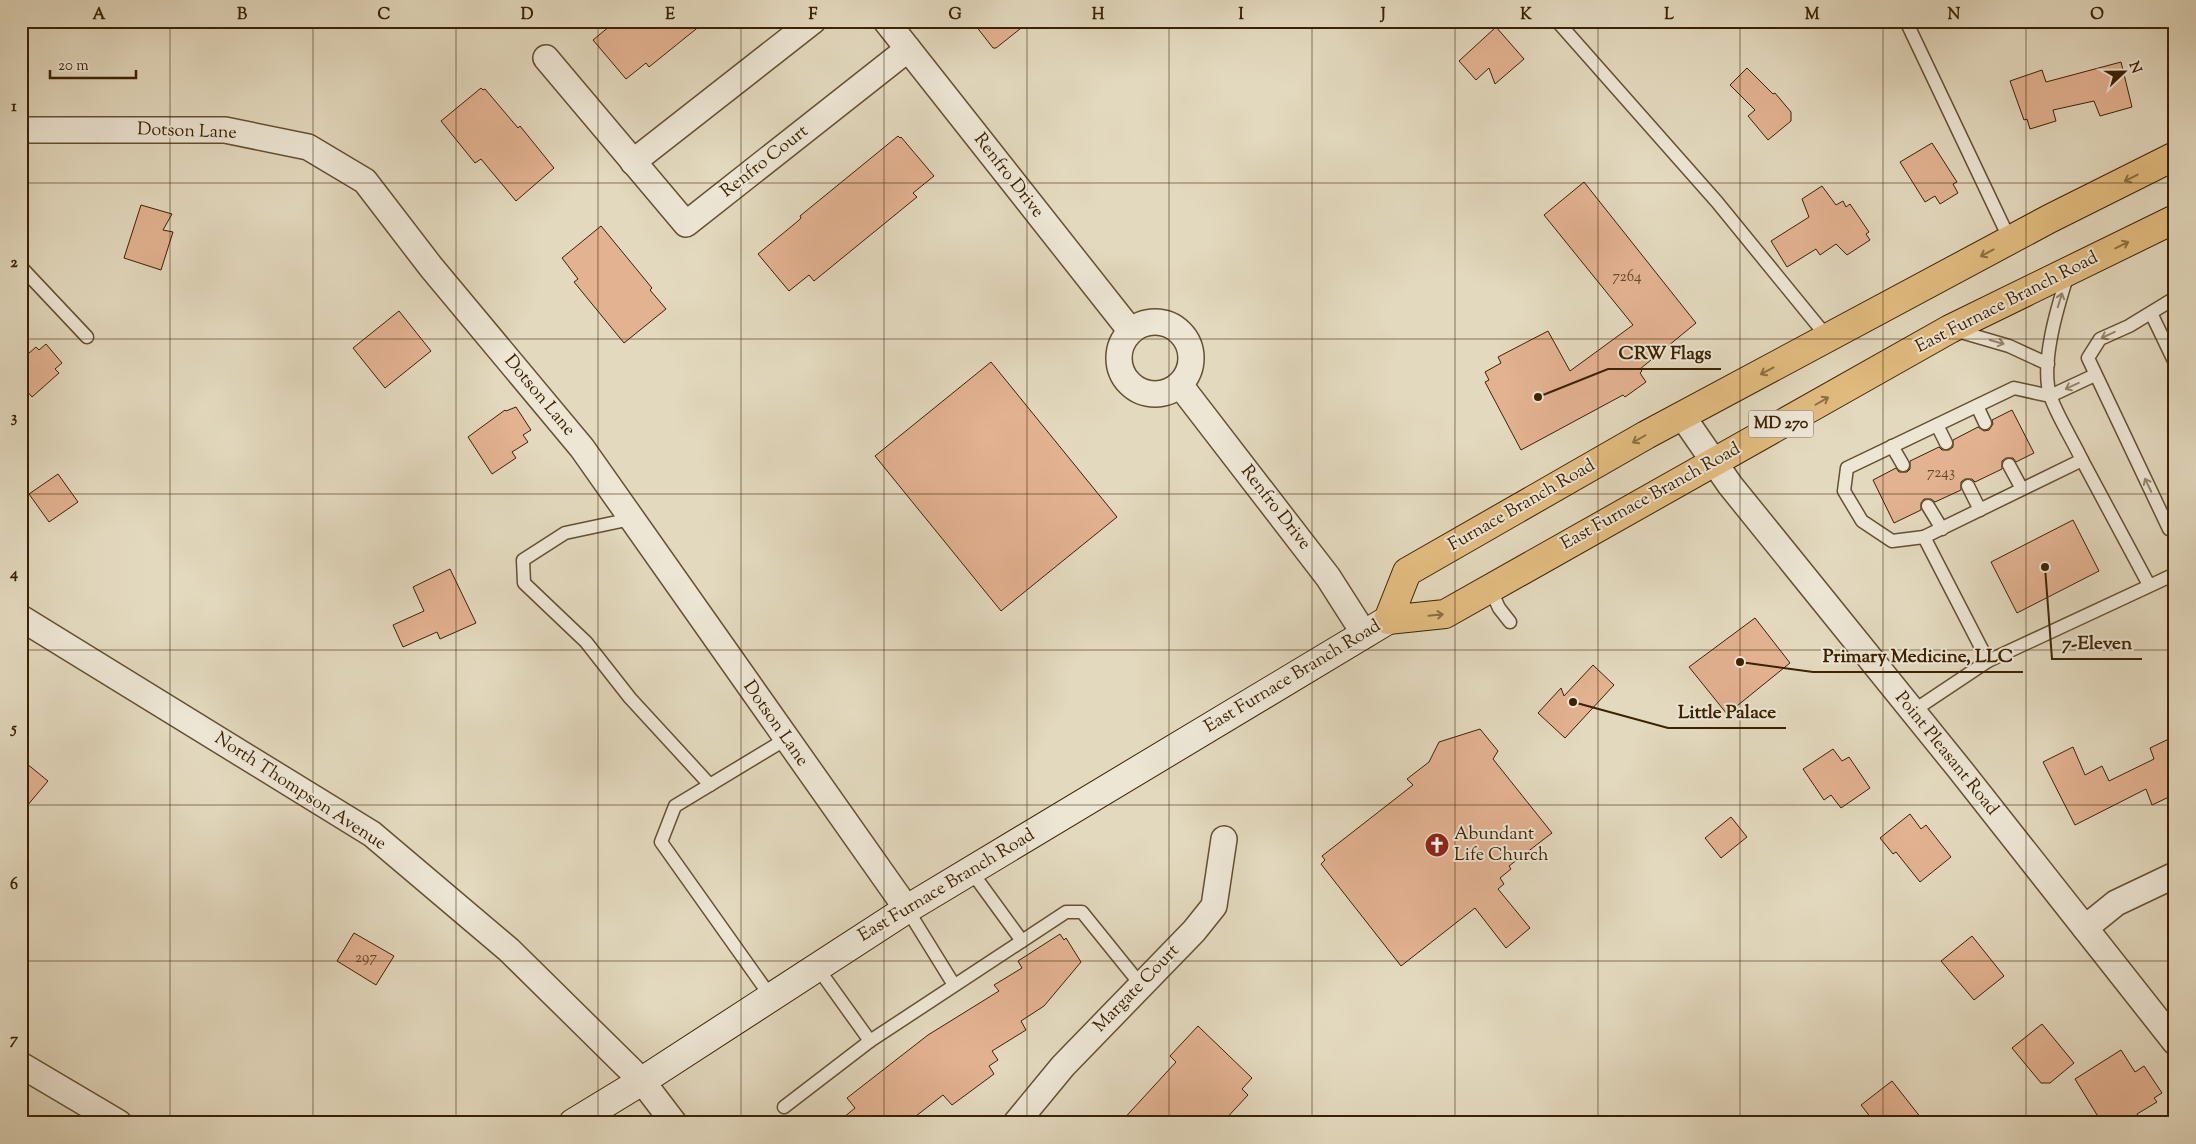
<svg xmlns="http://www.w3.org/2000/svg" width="2196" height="1144" font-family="'Sorts Mill Goudy',serif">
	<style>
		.building { fill: #e3b291; stroke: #3b2202 }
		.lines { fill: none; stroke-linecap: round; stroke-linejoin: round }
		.service-casing { stroke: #655031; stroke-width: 15 }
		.minor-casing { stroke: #655031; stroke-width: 28 }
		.secondary-casing { stroke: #3b2202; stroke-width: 30 }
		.primary-casing { stroke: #3b2202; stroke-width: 30 }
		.service { stroke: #ede6d5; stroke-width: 12 }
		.minor { stroke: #ede6d5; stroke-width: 25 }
		.secondary { stroke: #ede6d5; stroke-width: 28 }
		.primary { stroke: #e2bc7f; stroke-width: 28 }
		.oneway { stroke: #8e6f40 }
		.oneway2 { stroke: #94846c }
		.grid { fill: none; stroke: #3b2202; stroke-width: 1; stroke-opacity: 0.55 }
		.labels { text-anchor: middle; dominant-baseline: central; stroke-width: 4; stroke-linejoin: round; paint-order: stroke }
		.number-label { font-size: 15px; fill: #654626 }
		.shield { fill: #ede6d5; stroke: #705d41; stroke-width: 1 }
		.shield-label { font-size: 16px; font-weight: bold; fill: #3b2202 }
		.street-label { font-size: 18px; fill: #3b2202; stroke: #ede6d5 }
		.poi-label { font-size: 18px; fill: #3b2202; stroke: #ede6d5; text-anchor: start }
		.leader { fill: none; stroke: #3b2202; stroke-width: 2 }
		.callout-dot { fill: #3b2202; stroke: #ede6d5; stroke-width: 2 }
		.callout-label { font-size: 19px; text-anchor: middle; font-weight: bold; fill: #3b2202; stroke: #ede6d5; stroke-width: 4; stroke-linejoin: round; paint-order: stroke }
		.neatline { fill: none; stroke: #3b2202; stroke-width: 2 }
		.grid-label { font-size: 16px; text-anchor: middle; font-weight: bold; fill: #3b2202 }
	</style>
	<rect width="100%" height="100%" fill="#e3d9be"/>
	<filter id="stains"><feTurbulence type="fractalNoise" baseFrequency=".004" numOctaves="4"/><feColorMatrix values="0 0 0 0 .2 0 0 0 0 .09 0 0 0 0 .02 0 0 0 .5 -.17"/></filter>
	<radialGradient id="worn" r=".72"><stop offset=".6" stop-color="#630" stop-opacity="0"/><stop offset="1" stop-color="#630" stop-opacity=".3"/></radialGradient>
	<g class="building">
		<path d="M 616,21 L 706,21 L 649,67 L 646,63 L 626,79 L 593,40 Z"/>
		<path d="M 972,21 L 1030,21 L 996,48 L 993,48 Z"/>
		<path d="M 1496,27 L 1524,59 L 1495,84 L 1489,68 L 1476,80 L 1459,61 Z"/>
		<path d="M 2121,62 L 2132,107 L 2100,116 L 2094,101 L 2053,110 L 2056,121 L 2030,129 L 2027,119 L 2024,120 L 2010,81 L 2042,70 L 2046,82 Z"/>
		<path d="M 1747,68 L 1773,94 L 1775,93 L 1791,112 L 1791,121 L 1768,140 L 1748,116 L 1755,110 L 1730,85 Z"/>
		<path d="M 481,88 L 483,90 L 485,89 L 518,128 L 520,126 L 554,168 L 516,201 L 481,159 L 475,163 L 441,121 Z"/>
		<path d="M 898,136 L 900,138 L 901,137 L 934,176 L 913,193 L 917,197 L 814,281 L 809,275 L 789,291 L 758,254 L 798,221 L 801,218 L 800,216 Z"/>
		<path d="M 1932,143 L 1957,182 L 1953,184 L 1958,193 L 1940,204 L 1935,196 L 1925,202 L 1900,162 Z"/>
		<path d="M 1584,182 L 1696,323 L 1640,369 L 1642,371 L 1640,373 L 1646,382 L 1625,397 L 1623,395 L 1521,450 L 1485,382 L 1489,380 L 1485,372 L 1501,363 L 1498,357 L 1548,331 L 1570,371 L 1633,325 L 1544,215 Z"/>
		<path d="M 1822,186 L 1836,205 L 1843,201 L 1846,207 L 1850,204 L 1869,232 L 1866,234 L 1870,240 L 1847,255 L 1836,244 L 1820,255 L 1816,249 L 1787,267 L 1771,241 L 1809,217 L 1802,199 Z"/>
		<path d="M 141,205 L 172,214 L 163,230 L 173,232 L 161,270 L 124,258 Z"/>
		<path d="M 601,226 L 652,288 L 650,290 L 666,309 L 624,343 L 574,282 L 578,279 L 562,258 Z"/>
		<path d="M 399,311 L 431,351 L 385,388 L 353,348 Z"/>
		<path d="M 46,344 L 62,363 L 55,369 L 59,373 L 32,397 L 21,384 L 21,360 L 36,347 L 39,350 Z"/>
		<path d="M 991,362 L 1117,517 L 1001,611 L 875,456 Z"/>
		<path d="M 516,407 L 531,430 L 523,435 L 528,442 L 512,452 L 516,458 L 492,474 L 468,437 L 505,410 L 506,411 Z"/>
		<path d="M 2012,410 L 2034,453 L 2016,462 L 2013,458 L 2006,458 L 2002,461 L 2002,469 L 1975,482 L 1972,479 L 1965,479 L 1961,482 L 1961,490 L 1935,502 L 1931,499 L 1924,499 L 1921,503 L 1921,510 L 1894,523 L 1873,480 L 1896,468 L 1899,472 L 1907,472 L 1910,469 L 1910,461 L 1939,447 L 1942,450 L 1949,450 L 1953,447 L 1953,440 L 1978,427 L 1984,431 L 1989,430 L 1993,424 L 1992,420 Z"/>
		<path d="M 58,474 L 78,502 L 49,522 L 29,494 Z"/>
		<path d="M 2073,520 L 2099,571 L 2017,613 L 1991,562 Z"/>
		<path d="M 450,569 L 476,623 L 440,639 L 437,632 L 403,647 L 393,625 L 424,611 L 413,587 Z"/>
		<path d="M 1755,618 L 1790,663 L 1727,714 L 1689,667 Z"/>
		<path d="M 1593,665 L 1614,685 L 1565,738 L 1538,713 L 1561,688 L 1564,696 Z"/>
		<path d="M 1480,729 L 1498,751 L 1493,759 L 1552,833 L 1509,866 L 1511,869 L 1500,878 L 1504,884 L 1498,889 L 1530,928 L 1506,948 L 1475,908 L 1401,966 L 1321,864 L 1325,860 L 1322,856 L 1413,785 L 1407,779 L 1429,762 L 1439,742 Z"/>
		<path d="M 2175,736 L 2175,804 L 2171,796 L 2152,805 L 2146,789 L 2075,825 L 2043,762 L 2073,747 L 2085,775 L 2102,766 L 2109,781 L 2154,759 L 2150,748 Z"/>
		<path d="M 1833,749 L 1842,761 L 1849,757 L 1870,788 L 1841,808 L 1831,795 L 1824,800 L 1803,769 Z"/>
		<path d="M 21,759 L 48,781 L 21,813 Z"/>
		<path d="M 1910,814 L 1921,829 L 1926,825 L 1951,857 L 1920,882 L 1896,852 L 1893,854 L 1880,838 Z"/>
		<path d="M 1731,817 L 1747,837 L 1721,858 L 1705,838 Z"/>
		<path d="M 354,933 L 394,956 L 376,985 L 337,961 Z"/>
		<path d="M 1060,934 L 1064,940 L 1066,938 L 1081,962 L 1044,1006 L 1021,1021 L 1026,1030 L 992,1051 L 998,1060 L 989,1066 L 994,1074 L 952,1105 L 943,1095 L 907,1123 L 837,1123 L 855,1108 L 847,1098 L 928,1035 L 999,991 L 994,985 L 1022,968 L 1018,961 Z"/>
		<path d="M 1972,936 L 2004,976 L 1974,1000 L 1941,961 Z"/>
		<path d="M 2042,1024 L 2074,1063 L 2050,1083 L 2041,1083 L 2012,1048 Z"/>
		<path d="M 1198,1026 L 1252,1078 L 1242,1089 L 1248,1095 L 1222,1123 L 1120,1123 L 1176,1062 L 1170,1056 Z"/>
		<path d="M 2121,1050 L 2135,1072 L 2144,1066 L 2162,1093 L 2154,1098 L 2157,1102 L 2137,1114 L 2143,1123 L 2102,1123 L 2075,1079 Z"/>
		<path d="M 1892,1081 L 1925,1123 L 1875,1123 L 1861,1105 Z"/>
	</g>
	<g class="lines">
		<defs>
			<g id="service">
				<path d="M 1557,21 L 1717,202 L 1828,338"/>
				<path d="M 1906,21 L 2010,240"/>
				<path d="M 21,267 L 87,337"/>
				<path d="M 2175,298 L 2129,326 L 2100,339 L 2088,358 L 2169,529 L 2175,530"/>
				<path d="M 2151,313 L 2175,363"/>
				<path d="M 1954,330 L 2009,346 L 2048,364"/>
				<path d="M 1977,406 L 1985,423"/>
				<path d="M 1937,425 L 1946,443"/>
				<path d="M 1892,446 L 1903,465"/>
				<path d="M 2082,460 L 2149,585"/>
				<path d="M 2009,465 L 2022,489"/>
				<path d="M 1968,486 L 1980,510"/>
				<path d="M 1928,506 L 1942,529"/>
				<path d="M 631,519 L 565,533 L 523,560 L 524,583 L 586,642 L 630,698 L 710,785"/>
				<path d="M 1924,537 L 1892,541 L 1862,521 L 1844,491 L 1847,468 L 2014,388 L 2050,396 L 2095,375"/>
				<path d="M 1490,588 L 1499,608 L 1510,622"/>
				<path d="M 1988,661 L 2175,574"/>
				<path d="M 1913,711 L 1988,661 L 1924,537 L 2082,460 C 2072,439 2059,419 2051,398 C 2039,366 2058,305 2068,274"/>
				<path d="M 907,909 L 954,985"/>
				<path d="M 1022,941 L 1066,912 L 1082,912 L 1141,985"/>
				<path d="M 817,967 L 870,1041 L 1022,941 L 971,871"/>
				<path d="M 771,997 L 661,842 L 675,806 L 786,739"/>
				<path d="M 784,1107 L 870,1041"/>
			</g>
			<g id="minor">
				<path d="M 886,21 L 1130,330"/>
				<path d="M 546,58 L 686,224 L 908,49"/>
				<path d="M 21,130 L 225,130 L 308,147 L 365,181 L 431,267 L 582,448 L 907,909"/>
				<path d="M 633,162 L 813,21"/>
				<circle cx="1155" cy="358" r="36"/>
				<path d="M 1180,385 L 1328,577 L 1365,635"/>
				<path d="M 1683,417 L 1730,485 L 1958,767 L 2175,1042"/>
				<path d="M 21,618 L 372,834 L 509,950 L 642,1081 L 674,1123"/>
				<path d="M 2085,928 L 2116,903 L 2175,875"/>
				<path d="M 21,1065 L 119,1123"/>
				<path d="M 1016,1123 L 1063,1066 L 1194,931 L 1214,906 L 1224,839"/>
			</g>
			<path id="secondary" d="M 573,1123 L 642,1081 L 907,909 L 1388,620"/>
			<path id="primary" d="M 2175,156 L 2049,219 L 1646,435 L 1407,572 L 1388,620 L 1445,614 L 1950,329 L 2175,219"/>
		</defs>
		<use href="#service" class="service-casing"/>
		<use href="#minor" class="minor-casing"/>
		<use href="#secondary" class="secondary-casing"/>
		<use href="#primary" class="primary-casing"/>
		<use href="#service" class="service"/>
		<use href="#minor" class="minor"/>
		<use href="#secondary" class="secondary"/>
		<use href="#primary" class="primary"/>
	</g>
	<defs><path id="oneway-shaft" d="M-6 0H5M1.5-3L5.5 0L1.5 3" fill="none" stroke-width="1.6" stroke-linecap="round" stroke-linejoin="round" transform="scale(1.25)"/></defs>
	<g class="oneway">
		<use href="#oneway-shaft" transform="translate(2131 178) rotate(153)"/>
		<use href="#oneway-shaft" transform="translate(2122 245) rotate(-26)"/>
		<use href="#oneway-shaft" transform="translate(1987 253) rotate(152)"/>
		<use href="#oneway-shaft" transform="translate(1767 371) rotate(152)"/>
		<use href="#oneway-shaft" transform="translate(1822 401) rotate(-30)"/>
		<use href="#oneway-shaft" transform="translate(1639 439) rotate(150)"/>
		<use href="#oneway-shaft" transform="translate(1436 615) rotate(-6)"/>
	</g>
	<g class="oneway2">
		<use href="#oneway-shaft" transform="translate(2060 300) rotate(-73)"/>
		<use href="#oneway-shaft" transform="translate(2108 335) rotate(155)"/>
		<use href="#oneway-shaft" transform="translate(1997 342) rotate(16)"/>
		<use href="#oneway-shaft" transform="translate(2072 386) rotate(155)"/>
		<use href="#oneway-shaft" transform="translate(2148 485) rotate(-116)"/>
	</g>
	<path class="grid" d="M 170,21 L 170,1123M 313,21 L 313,1123M 456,21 L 456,1123M 598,21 L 598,1123M 741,21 L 741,1123M 884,21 L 884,1123M 1027,21 L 1027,1123M 1169,21 L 1169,1123M 1312,21 L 1312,1123M 1455,21 L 1455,1123M 1598,21 L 1598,1123M 1740,21 L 1740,1123M 1883,21 L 1883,1123M 2026,21 L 2026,1123M 21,183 L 2175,183M 21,339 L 2175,339M 21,494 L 2175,494M 21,650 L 2175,650M 21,805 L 2175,805M 21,961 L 2175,961"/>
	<defs>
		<symbol id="church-disc" viewBox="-11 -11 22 22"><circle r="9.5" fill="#8f2418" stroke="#ede6d5"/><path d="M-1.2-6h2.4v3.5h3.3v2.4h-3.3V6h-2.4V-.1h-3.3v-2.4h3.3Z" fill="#fff"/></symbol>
	</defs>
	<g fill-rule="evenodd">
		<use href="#church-disc" x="1423" y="831" width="28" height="28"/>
	</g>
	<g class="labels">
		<g class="number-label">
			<text x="1627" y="277">7264</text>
			<text x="1941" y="473">7243</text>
			<text x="366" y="958">297</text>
		</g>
		<rect class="shield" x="1748.5" y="410.5" width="65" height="27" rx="4"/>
		<g class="shield-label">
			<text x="1781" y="424">MD 270</text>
		</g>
		<g class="street-label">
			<text transform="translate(187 132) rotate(2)">Dotson Lane</text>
			<text transform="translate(765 162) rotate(-38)">Renfro Court</text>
			<text transform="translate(1008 176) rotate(52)">Renfro Drive</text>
			<text transform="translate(2007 303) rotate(-27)">East Furnace Branch Road</text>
			<text transform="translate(539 396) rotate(50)">Dotson Lane</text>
			<text transform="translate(1651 497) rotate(-29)">East Furnace Branch Road</text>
			<text transform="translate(1522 506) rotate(-30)">Furnace Branch Road</text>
			<text transform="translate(1275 508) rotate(52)">Renfro Drive</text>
			<text transform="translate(1293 677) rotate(-31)">East Furnace Branch Road</text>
			<text transform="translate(775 724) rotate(55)">Dotson Lane</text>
			<text transform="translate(1946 754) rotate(51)">Point Pleasant Road</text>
			<text transform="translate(300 792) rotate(33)">North Thompson Avenue</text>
			<text transform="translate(947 886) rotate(-31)">East Furnace Branch Road</text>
			<text transform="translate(1137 989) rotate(-46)">Margate Court</text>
		</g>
		<g class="poi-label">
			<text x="1454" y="835">Abundant<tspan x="1454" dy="21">Life Church</tspan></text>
		</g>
	</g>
	<path class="leader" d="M1538 397L1608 369H1721M2045 567L2052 659H2142M1740 662L1813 672H2023M1573 702L1668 728H1786"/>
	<g class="callout-dot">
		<circle cx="1538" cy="397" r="5"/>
		<circle cx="2045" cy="567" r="5"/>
		<circle cx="1740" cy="662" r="5"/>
		<circle cx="1573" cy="702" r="5"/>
	</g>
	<g class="callout-label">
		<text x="1665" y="359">CRW Flags</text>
		<text x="2097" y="649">7-Eleven</text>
		<text x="1918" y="662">Primary Medicine, LLC</text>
		<text x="1727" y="718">Little Palace</text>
	</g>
	<rect width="2196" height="1144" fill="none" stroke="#e3d9be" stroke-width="55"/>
	<g transform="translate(2124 72) rotate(68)" stroke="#ede6d5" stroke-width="4" paint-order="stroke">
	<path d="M0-4L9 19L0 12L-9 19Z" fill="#3b2202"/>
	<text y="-8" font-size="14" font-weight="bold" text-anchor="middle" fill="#3b2202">N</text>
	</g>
	<path d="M50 70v8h86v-8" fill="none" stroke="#3b2202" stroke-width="2.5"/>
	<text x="58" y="70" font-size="15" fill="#3b2202" stroke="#ede6d5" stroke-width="4" paint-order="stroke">20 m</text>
	<rect x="28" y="28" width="2140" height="1088" class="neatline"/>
	<g class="grid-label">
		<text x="99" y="19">A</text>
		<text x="242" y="19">B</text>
		<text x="384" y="19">C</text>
		<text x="527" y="19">D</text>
		<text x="670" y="19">E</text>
		<text x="813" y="19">F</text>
		<text x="955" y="19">G</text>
		<text x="1098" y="19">H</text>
		<text x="1241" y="19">I</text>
		<text x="1383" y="19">J</text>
		<text x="1526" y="19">K</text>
		<text x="1669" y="19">L</text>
		<text x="1812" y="19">M</text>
		<text x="1954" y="19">N</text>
		<text x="2097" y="19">O</text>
		<text x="14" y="111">1</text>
		<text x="14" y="267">2</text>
		<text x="14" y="422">3</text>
		<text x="14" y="578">4</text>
		<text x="14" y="733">5</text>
		<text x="14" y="889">6</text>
		<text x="14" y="1044">7</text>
	</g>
	<rect width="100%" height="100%" filter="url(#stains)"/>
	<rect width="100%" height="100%" fill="url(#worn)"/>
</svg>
